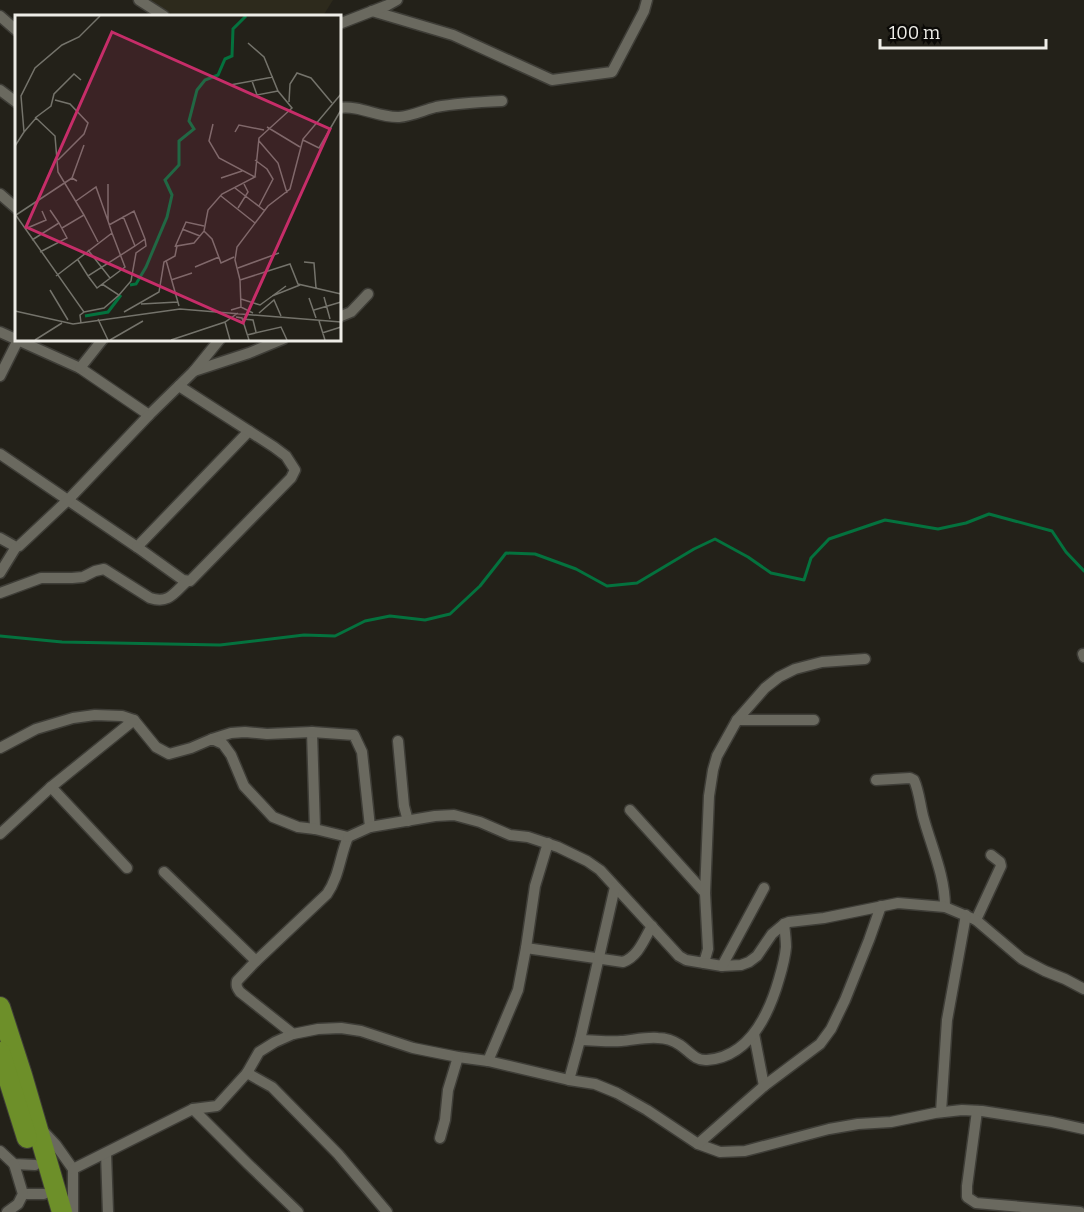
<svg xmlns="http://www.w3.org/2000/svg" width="1084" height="1212" font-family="Bitter,serif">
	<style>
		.built { fill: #2d2a1c }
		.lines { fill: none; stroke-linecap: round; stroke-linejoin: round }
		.stream { stroke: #04723e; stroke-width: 3 }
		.street-casing { stroke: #3e3d37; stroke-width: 13 }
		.highway-casing { stroke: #3e3d37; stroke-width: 22 }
		.street { stroke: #6a695f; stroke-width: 10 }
		.highway { stroke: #6d8f29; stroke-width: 20 }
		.inset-river { fill: none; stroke: #04723e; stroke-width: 3 }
		.inset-road { fill: none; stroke: #74736b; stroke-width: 1.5 }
		.view { fill: #c62d69; fill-opacity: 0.15; stroke: #c62d69; stroke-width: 3 }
		.inset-edge { fill: none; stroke: #eeede7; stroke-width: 3 }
	</style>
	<rect width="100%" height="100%" fill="#232119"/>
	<path class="built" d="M 149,0 L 333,0 L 323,16 L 174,16 Z"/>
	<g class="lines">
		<path class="stream" d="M 0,636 L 62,642 L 220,645 L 304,635 L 335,636 L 365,621 L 390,616 L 425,620 L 450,614 L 480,586 L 506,553 L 535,554 L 576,569 L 607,586 L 637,583 L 694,549 L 715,539 L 748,557 L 771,573 L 804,580 L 811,558 L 829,539 L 885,520 L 938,529 L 966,523 L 989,514 L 1052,531 L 1066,552 L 1084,571"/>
		<defs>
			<g id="street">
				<path d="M 139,0 L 164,16"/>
				<path d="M 372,11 L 453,35 L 552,80 L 612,72 L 644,11 L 647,0"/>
				<path d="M 0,16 L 16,30"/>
				<path d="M 339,24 L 388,5 L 397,0"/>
				<path d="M 0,90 L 16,102"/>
				<path d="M 339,108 C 360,105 379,118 399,117 C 412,116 424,110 436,107 C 458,103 480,102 502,101"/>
				<path d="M 0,194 L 16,208"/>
				<path d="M 339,317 L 351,312 L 368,294"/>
				<path d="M 0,332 L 80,368 L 149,415 L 194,371 L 249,353 L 283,339"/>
				<path d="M 80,368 L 103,339"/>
				<path d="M 194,371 L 220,339"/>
				<path d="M 0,376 L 18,340"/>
				<path d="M 0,454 L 137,547 L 249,431"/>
				<path d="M 0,538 L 16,547 L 19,546 L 68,500 L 149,415"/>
				<path d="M 137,547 L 183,580 L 190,581 L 291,478 L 295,470 L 286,456 L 274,447 L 179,386"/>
				<path d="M 0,573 L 16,547"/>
				<path d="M 0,593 L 41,578 L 72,578 L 83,577 L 95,571 L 104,569 L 150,598 C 169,604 174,593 187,581"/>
				<path d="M 1083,654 L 1084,657"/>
				<path d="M 737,720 L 814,720"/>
				<path d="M 312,732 L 315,829"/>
				<path d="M 212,739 L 231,733 L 245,732 L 267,734 L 312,732 L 354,735 L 362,752 L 370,827"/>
				<path d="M 398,741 L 404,806 L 408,821"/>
				<path d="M 0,748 L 36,729 L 73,718 L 95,715 L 122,716 L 134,720 L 156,747 L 169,754 L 191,748 L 212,739 L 223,744 L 231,755 L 244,786 L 273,817 L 298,827 L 315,829 L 348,837 C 340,856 339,877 327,894 L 256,961 L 237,981 C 236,986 237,988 240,992 L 293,1034"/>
				<path d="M 876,780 L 910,778 L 914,780 C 919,791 920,804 923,816 C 931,846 945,875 945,907"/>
				<path d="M 51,787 L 127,868"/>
				<path d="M 630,810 L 705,893"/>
				<path d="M 0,834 L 51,787 L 134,720"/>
				<path d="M 348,837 L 370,827 L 435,816 L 454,815 L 480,822 L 510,835 L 528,837 L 558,847 L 587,861 L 600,870 L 679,956 L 686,960 L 704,963 L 708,949 L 705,893 L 709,796 L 713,770 L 717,756 L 737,720 L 765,688 L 779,677 L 795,669 L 822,662 L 865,659"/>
				<path d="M 164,872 L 256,961"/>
				<path d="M 976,920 L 1001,866 L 1000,862 L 991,855"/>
				<path d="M 526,948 L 623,962 C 639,956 644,939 652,926"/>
				<path d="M 704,963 L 722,966 L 741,965 L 749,962 L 757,956 L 772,934 L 784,924 L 789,922 L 824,918 L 898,903 L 945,907 L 976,920 L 1022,959 L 1045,971 L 1065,979 L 1084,989"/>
				<path d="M 722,966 L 764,888"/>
				<path d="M 754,1034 L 764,1086"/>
				<path d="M 580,1040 C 594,1040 607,1042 621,1041 C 633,1040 646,1037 658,1038 C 666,1038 674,1041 680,1045 C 689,1051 695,1061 707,1060 C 749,1057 769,1014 779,979 C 782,969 785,958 786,947 C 786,940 785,932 784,924"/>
				<path d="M 488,1061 L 518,990 L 526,948 L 535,886 L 548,843"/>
				<path d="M 247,1073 L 272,1087 L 338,1154 L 387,1212"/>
				<path d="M 569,1080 L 580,1040 L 615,887"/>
				<path d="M 193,1109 L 217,1106 L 247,1073 L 259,1052 L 275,1042 L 293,1034 L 318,1029 L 341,1028 L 361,1031 L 413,1048 L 458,1057 L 488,1061 L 569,1080 L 595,1084 L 617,1093 L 647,1110 L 698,1144 L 720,1152 L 745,1151 L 829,1129 L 858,1124 L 891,1122 L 935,1113 L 962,1110 L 982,1111 L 1052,1122 L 1084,1129"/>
				<path d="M 977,1111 L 967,1186 L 967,1197 L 976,1203 L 1080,1212"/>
				<path d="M 941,1112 L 947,1020 L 966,915"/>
				<path d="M 42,1130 L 56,1145 L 73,1169 L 73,1212"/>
				<path d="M 440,1138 L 445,1120 L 448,1090 L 458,1057"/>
				<path d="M 698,1144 L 764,1086 L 820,1044 L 831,1029 L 845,1000 L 869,940 L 881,906"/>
				<path d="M 0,1151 L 14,1164 L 35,1165"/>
				<path d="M 106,1153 L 108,1212"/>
				<path d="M 73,1169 L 193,1109 L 248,1164 L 298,1212"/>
				<path d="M 23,1194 L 44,1194"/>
				<path d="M 7,1212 L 18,1204 L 23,1194 L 14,1164"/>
			</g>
			<g id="highway">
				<path d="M 0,1007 L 22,1075 L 62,1212"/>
				<path d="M 0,1052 L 27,1138"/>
			</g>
		</defs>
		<use href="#street" class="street-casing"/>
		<use href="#highway" class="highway-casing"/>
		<use href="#street" class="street"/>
		<use href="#highway" class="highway"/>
	</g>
	<g transform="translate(15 15)">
		<rect width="326" height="326" fill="#232119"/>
		<path class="inset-river" d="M 115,270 L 121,269 L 131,252 L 152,202 L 157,180 L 150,165 L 164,150 L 164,126 L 179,114 L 174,106 L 182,75 L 190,65 L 203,60 L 210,44 L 217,41 L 218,14 L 231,1M 70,301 L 93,297 L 106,280"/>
		<path class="inset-road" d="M 233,28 L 249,42 L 263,76 L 277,93 L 244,123 L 240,162M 237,66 L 242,80 L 263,76M 215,70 L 258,62M 40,85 L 55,89 L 73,108 L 69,119 L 43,145M 274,87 L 275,69 L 282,58 L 296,63 L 317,88M 20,103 L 36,91 L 39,79 L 59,59 L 66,65M 252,112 L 285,132M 9,117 L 21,103 L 40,121 L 43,157 L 69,200 L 47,213M 220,117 L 224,110 L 249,115M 288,125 L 304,133 L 326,95M 244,126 L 263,148 L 272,178M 0,131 L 9,117 L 6,81 L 20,53 L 47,30 L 64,22 L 85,1M 240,145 L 252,154 L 258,164 L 244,191M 57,163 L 69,130M 206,163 L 227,156M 220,173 L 250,196M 206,181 L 240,208M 61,186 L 81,172 L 93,206M 223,193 L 233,177 L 229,169M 0,199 L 69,297 L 65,300 L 66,308M 1,200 L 57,163 L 62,166M 69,200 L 83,227M 94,210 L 119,196 L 130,224 L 120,231M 10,214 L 31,205 L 27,196M 167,214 L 185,221M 189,216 L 193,195 L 207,179 L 240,162 L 204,143 L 194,126 L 198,109M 17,225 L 44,208 L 35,195M 160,232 L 171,207 L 189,211M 73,235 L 95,263M 25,237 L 52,223 L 44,208M 63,245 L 73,261 L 120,231 L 108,201M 151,245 L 164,291M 289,247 L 299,248 L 301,273M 180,252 L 204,242M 223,253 L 264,238M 41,261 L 97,218 L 93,206 L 93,169M 73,261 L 82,273 L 110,252 L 97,218M 156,265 L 177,258M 225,265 L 220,245 L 222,232 L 253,191 L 275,174 L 288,124 L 326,79M 35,275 L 53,305M 104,280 L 116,266 L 121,238 L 131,231 L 130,224M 257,281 L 285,270M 309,282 L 315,304M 294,283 L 301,303M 226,284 L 245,290 L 271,271M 126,289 L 163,287M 226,292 L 225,265 L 275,249 L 283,269 L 326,279M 216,295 L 226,292 L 238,298M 299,295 L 326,287M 0,296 L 58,309 L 165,294 L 326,307M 69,297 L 89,293 L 104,280 L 87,269M 109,297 L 144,277 L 149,247 L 160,241 L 162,231 L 179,228 L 189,216 L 197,224 L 206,248 L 219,242M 244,298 L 259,285 L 266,301M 221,302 L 227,303 L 234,325M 83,304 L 93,325M 228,304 L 238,305 L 241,317M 304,306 L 310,325M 210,307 L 215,325M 307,318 L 326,312M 232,320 L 266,312 L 272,325M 20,325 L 47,308M 95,325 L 128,306M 156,325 L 210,307 L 223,298"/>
		<path class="view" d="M 97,17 L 315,114 L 228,308 L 11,212 Z"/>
		<rect width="326" height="326" class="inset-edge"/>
	</g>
	<path d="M880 39v9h166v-9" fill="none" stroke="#eeede7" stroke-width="3"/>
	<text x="889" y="39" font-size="18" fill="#eeede7" stroke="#0b0a07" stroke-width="4.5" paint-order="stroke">100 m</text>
</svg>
